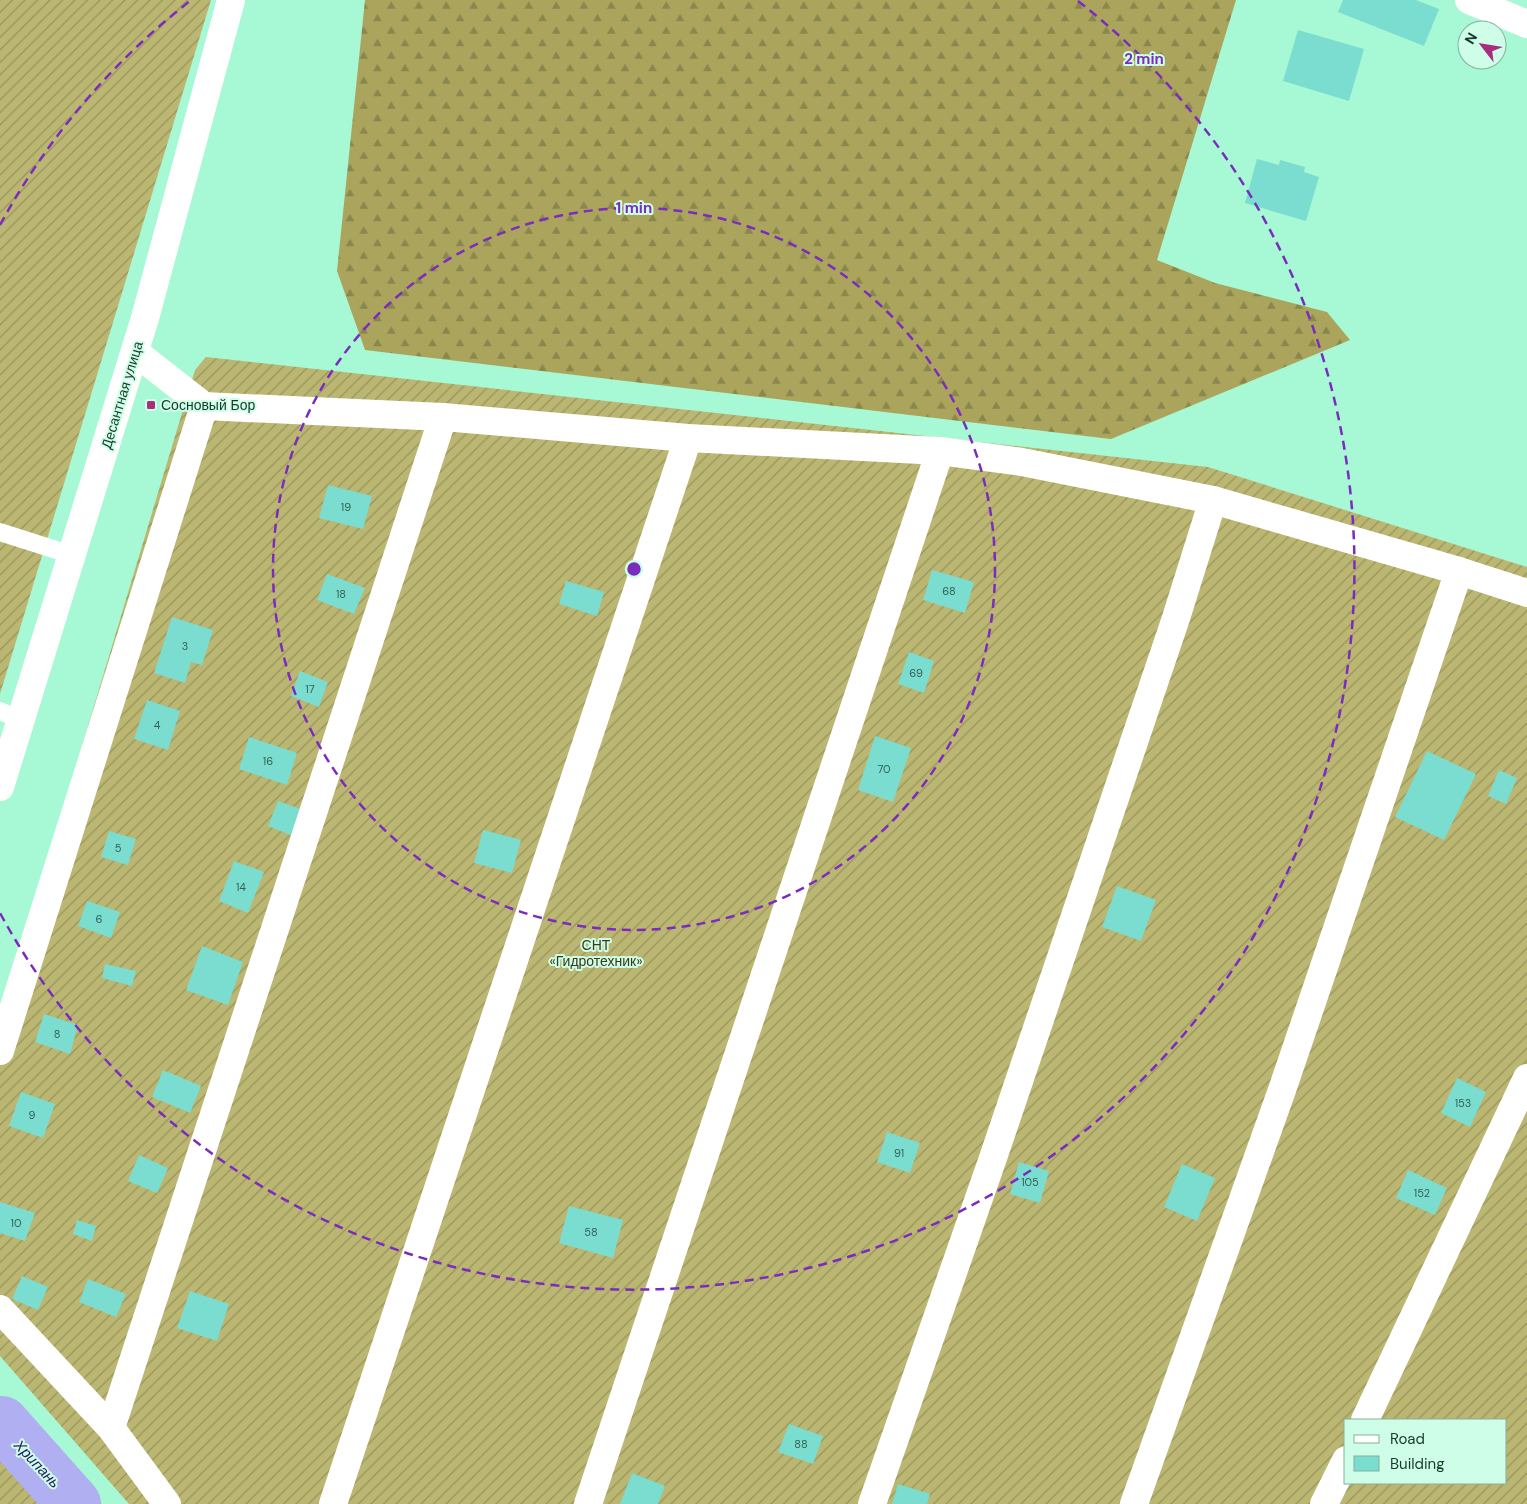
<svg xmlns="http://www.w3.org/2000/svg" width="1527" height="1504" font-family="'DM Sans',sans-serif">
	<style>
		.forest { fill: url(#forest-firs) }
		.garden { fill: url(#garden-furrows); fill-rule: evenodd }
		.lines { fill: none; stroke-linecap: round; stroke-linejoin: round }
		.river { stroke: #b0aff1; stroke-width: 54 }
		.building { fill: #7bddd0 }
		.lane { stroke: #fff; stroke-width: 18 }
		.street { stroke: #fff; stroke-width: 28 }
		.ring { fill: none; stroke: #7b2cbf; stroke-width: 2.5; stroke-dasharray: 9 6 }
		.poi-dot { fill: #a92d7f; stroke: #cffee8; stroke-width: 2 }
		.labels { text-anchor: middle; dominant-baseline: central; stroke-width: 4; stroke-linejoin: round; paint-order: stroke }
		.number-label { font-size: 11px; fill: #306254 }
		.street-label { font-size: 14px; fill: #17392b; stroke: #cffee8 }
		.poi-label { font-size: 14px; fill: #17392b; stroke: #cffee8; text-anchor: start }
		.park-label { font-size: 14px; fill: #3b3918; stroke: #cffee8 }
		.water-label { font-size: 15px; font-style: italic; fill: #281864; stroke: #cffee8 }
		.centre { fill: #7b2cbf; stroke: #cffee8; stroke-width: 2.5 }
		.ring-label { font-size: 15px; text-anchor: middle; font-weight: bold; fill: #7b2cbf; stroke: #cffee8; stroke-width: 4; stroke-linejoin: round; paint-order: stroke }
	</style>
	<defs>
		<pattern id="forest-firs" width="22" height="20" patternUnits="userSpaceOnUse" patternTransform="scale(1.25)"><rect width="22" height="20" fill="#aaa45c"/><path d="M5 1l3.5 6h-7zM16 11l3.5 6h-7z" fill="#89874c"/></pattern>
		<pattern id="garden-furrows" width="10" height="10" patternUnits="userSpaceOnUse" patternTransform="scale(1.25)"><rect width="10" height="10" fill="#bbb671"/><path d="M-1 1l2-2M0 10L10 0M9 11l2-2" fill="none" stroke="#97955d"/></pattern>
	</defs>
	<rect width="100%" height="100%" fill="#a6f9d4"/>
	<path class="forest" d="M 365,0 L 1236,0 L 1157,260 L 1215,283 L 1327,312 L 1350,340 L 1111,439 L 365,350 L 337,271 Z"/>
	<g class="garden">
		<path d="M 0,0 L 211,0 L 0,694 Z"/>
		<path d="M 206,357 L 1208,467 L 1527,567 L 1527,1504 L 129,1504 L 0,1356 L 0,1019 L 188,393 L 195,370 ZM 1346,1420 L 1506,1420 L 1506,1483 L 1346,1483 Z"/>
		<path d="M 13,1401 L 102,1504 L 0,1504 L 0,1409 Z"/>
	</g>
	<g class="lines">
		<path class="river" d="M 0,1424 L 2,1423 L 74,1504"/>
	</g>
	<g class="building">
		<path d="M 1343,0 L 1416,0 L 1439,9 L 1424,46 L 1338,12 Z"/>
		<path d="M 1298,30 L 1364,49 L 1349,101 L 1283,81 Z"/>
		<path d="M 1257,159 L 1279,165 L 1280,160 L 1305,167 L 1304,172 L 1319,177 L 1306,221 L 1245,203 Z"/>
		<path d="M 328,485 L 372,496 L 363,529 L 319,518 Z"/>
		<path d="M 932,570 L 974,582 L 965,613 L 923,600 Z"/>
		<path d="M 327,574 L 365,588 L 354,614 L 317,600 Z"/>
		<path d="M 566,581 L 604,592 L 597,616 L 559,604 Z"/>
		<path d="M 172,617 L 213,630 L 202,665 L 191,662 L 185,683 L 154,673 Z"/>
		<path d="M 909,652 L 934,661 L 924,693 L 898,684 Z"/>
		<path d="M 300,671 L 328,682 L 319,707 L 291,696 Z"/>
		<path d="M 147,700 L 180,711 L 168,750 L 134,739 Z"/>
		<path d="M 875,736 L 911,748 L 893,802 L 858,790 Z"/>
		<path d="M 249,737 L 297,753 L 287,785 L 239,769 Z"/>
		<path d="M 1427,751 L 1476,774 L 1444,840 L 1395,817 Z"/>
		<path d="M 1499,770 L 1517,778 L 1506,804 L 1488,796 Z"/>
		<path d="M 278,801 L 303,810 L 293,836 L 268,826 Z"/>
		<path d="M 483,830 L 521,840 L 512,873 L 474,863 Z"/>
		<path d="M 109,831 L 136,839 L 128,865 L 101,857 Z"/>
		<path d="M 234,861 L 264,872 L 248,913 L 219,901 Z"/>
		<path d="M 1117,886 L 1156,900 L 1141,941 L 1102,927 Z"/>
		<path d="M 87,901 L 120,912 L 111,938 L 78,926 Z"/>
		<path d="M 202,946 L 243,962 L 228,1005 L 186,990 Z"/>
		<path d="M 105,964 L 136,971 L 132,986 L 102,978 Z"/>
		<path d="M 44,1014 L 78,1025 L 70,1054 L 35,1042 Z"/>
		<path d="M 163,1070 L 201,1086 L 190,1113 L 152,1097 Z"/>
		<path d="M 1457,1078 L 1486,1092 L 1470,1127 L 1441,1113 Z"/>
		<path d="M 21,1092 L 55,1104 L 43,1138 L 9,1126 Z"/>
		<path d="M 887,1132 L 920,1143 L 910,1173 L 877,1162 Z"/>
		<path d="M 139,1155 L 168,1168 L 157,1193 L 128,1181 Z"/>
		<path d="M 1019,1162 L 1049,1171 L 1040,1203 L 1010,1194 Z"/>
		<path d="M 1182,1164 L 1215,1178 L 1197,1221 L 1164,1207 Z"/>
		<path d="M 1408,1170 L 1447,1188 L 1435,1215 L 1396,1198 Z"/>
		<path d="M 0,1202 L 35,1213 L 25,1241 L 0,1233 Z"/>
		<path d="M 569,1206 L 623,1220 L 613,1258 L 559,1243 Z"/>
		<path d="M 77,1220 L 96,1226 L 92,1241 L 73,1234 Z"/>
		<path d="M 22,1276 L 48,1287 L 38,1310 L 12,1299 Z"/>
		<path d="M 88,1279 L 126,1294 L 116,1317 L 79,1302 Z"/>
		<path d="M 190,1291 L 229,1304 L 217,1341 L 177,1328 Z"/>
		<path d="M 789,1424 L 823,1436 L 813,1464 L 778,1452 Z"/>
		<path d="M 632,1473 L 665,1486 L 658,1504 L 620,1504 Z"/>
		<path d="M 898,1484 L 930,1494 L 927,1504 L 892,1504 Z"/>
	</g>
	<g class="lines">
		<g class="lane">
			<path d="M 0,532 L 72,555"/>
			<path d="M 0,711 L 21,720"/>
		</g>
		<g class="street">
			<path d="M 1469,0 L 1527,24"/>
			<path d="M 135,352 L 204,406 L 443,417 L 688,438 L 940,451 L 1022,462 L 1213,500 L 1459,571 L 1527,593"/>
			<path d="M 0,787 L 145,318 L 231,0"/>
			<path d="M 0,1051 L 204,406"/>
			<path d="M 0,1309 L 111,1428 L 167,1504"/>
			<path d="M 1365,1420 L 1527,1078"/>
			<path d="M 111,1428 L 443,417"/>
			<path d="M 333,1504 L 688,438"/>
			<path d="M 588,1504 L 940,451"/>
			<path d="M 872,1504 L 993,1158 L 1176,618 L 1213,500"/>
			<path d="M 1134,1504 L 1282,1090 L 1459,571"/>
			<path d="M 1324,1504 L 1346,1460"/>
		</g>
	</g>
	<g class="ring">
		<circle cx="634" cy="569" r="361"/>
		<path d="M0 225A721 721 0 0 1 190 1M1078 1A721 721 0 1 1 0 913"/>
	</g>
	<rect class="poi-dot" x="146" y="400" width="10" height="10" rx="2.5"/>
	<g class="labels">
		<g class="number-label">
			<text x="346" y="507">19</text>
			<text x="949" y="591">68</text>
			<text x="341" y="594">18</text>
			<text x="185" y="646">3</text>
			<text x="916" y="673">69</text>
			<text x="310" y="689">17</text>
			<text x="157" y="725">4</text>
			<text x="268" y="761">16</text>
			<text x="884" y="769">70</text>
			<text x="118" y="848">5</text>
			<text x="241" y="887">14</text>
			<text x="99" y="919">6</text>
			<text x="57" y="1034">8</text>
			<text x="1463" y="1103">153</text>
			<text x="32" y="1115">9</text>
			<text x="899" y="1153">91</text>
			<text x="1030" y="1182">105</text>
			<text x="1422" y="1193">152</text>
			<text x="16" y="1223">10</text>
			<text x="591" y="1232">58</text>
			<text x="801" y="1444">88</text>
		</g>
		<g class="street-label">
			<text transform="translate(122 395) rotate(-73)">Десантная улица</text>
		</g>
		<g class="poi-label">
			<text x="161" y="405">Сосновый Бор</text>
		</g>
		<g class="park-label">
			<text x="596" y="945">СНТ<tspan x="596" dy="16">«Гидротехник»</tspan></text>
		</g>
		<g class="water-label">
			<text transform="translate(37 1464) rotate(47)">Хрипань</text>
		</g>
	</g>
	<circle cx="634" cy="569" r="8" class="centre"/>
	<g class="ring-label">
		<text x="1144" y="64">2 min</text>
		<text x="634" y="213">1 min</text>
	</g>
	<rect x="1344" y="1419" width="162" height="65" fill="#cffee8" stroke="#85af9c"/>
	<rect x="1354" y="1435" width="25" height="8" fill="#ffffff" stroke="#85af9c"/>
	<text x="1390" y="1444" font-size="15" fill="#17392b">Road</text>
	<rect x="1354" y="1456" width="25" height="15" fill="#7bddd0" stroke="#85af9c"/>
	<text x="1390" y="1469" font-size="15" fill="#17392b">Building</text>
	<g transform="translate(1482 45) rotate(301)"><circle r="24" fill="#cffee8" stroke="#85af9c"/>
	<path d="M0-4L9 19L0 12L-9 19Z" fill="#a92d7f"/>
	<text y="-8" font-size="14" font-weight="bold" text-anchor="middle" fill="#17392b">N</text>
	</g>
</svg>
